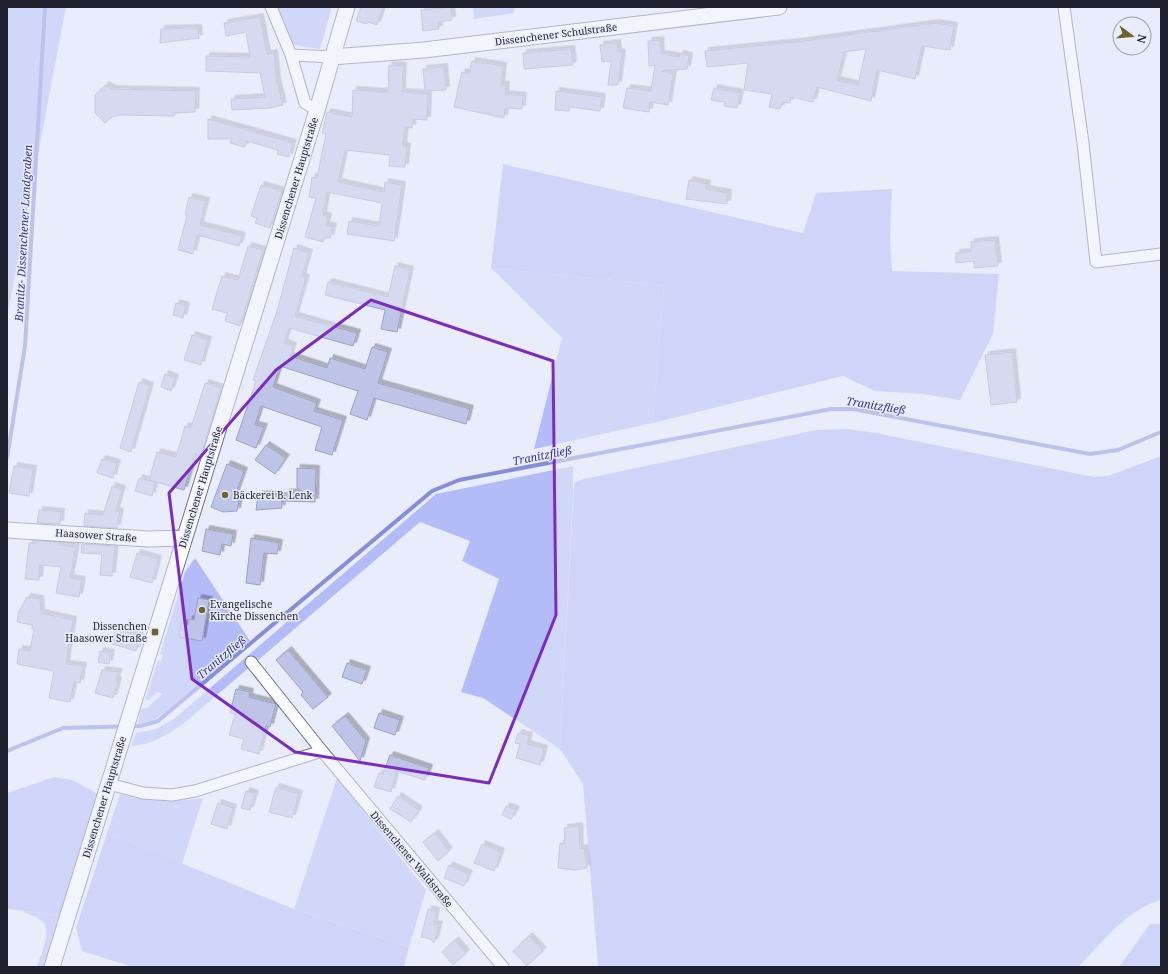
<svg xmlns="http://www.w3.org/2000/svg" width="1168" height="974" font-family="'Noto Serif',serif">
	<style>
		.green { fill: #b3bcf7 }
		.forest { fill: #b0b9f8 }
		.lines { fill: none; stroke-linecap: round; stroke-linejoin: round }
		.stream { stroke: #858ed9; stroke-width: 4 }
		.building { fill: #bec4e7; stroke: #9ca1c3; fill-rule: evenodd; filter: url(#shadow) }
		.street-casing { stroke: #6d7292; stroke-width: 13 }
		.secondary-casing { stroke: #6d7292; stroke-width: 17 }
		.street { stroke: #fff; stroke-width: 11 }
		.secondary { stroke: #fff; stroke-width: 15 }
		.marked { fill: none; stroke: #7b2cbf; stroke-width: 3; stroke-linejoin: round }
		.poi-dot { fill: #6e6330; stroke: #e9ecfa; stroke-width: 1.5 }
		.labels { text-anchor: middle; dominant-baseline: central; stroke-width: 3; stroke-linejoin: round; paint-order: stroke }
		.street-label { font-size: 10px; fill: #1f212f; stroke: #e9ecfa }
		.poi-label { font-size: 10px; fill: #1f212f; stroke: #e9ecfa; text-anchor: start }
		.water-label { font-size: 11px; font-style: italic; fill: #36358d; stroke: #e9ecfa }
	</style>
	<defs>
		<filter id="shadow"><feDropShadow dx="3.5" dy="-3.5" stdDeviation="0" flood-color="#0004"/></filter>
	</defs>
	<rect width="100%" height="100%" fill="#e9ecfa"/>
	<g class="green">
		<path d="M 7,7 L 66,7 L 7,317 Z"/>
		<path d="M 276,7 L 332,7 L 320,49 L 294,45 Z"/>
		<path d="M 473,7 L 514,7 L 514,13 L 474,19 Z"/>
		<path d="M 491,268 L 664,285 L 653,423 L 534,449 L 562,338 Z"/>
		<path d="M 573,466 L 573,495 L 560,749 L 483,698 L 461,692 L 499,579 L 462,561 L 470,541 L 420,522 L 183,724 C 166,735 152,745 131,746 L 136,733 L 156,729 L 174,719 L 436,494 Z"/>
		<path d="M 195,558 L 250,641 L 167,711 L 154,720 L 138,724 L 141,709 L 148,707 L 162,694 L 157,692 L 149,700 L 145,700 L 158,660 L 161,661 L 163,655 L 160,654 L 185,572 Z"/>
		<path d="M 337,778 L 426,890 L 409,947 L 294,909 Z"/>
		<path d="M 120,794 C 148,802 174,801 203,798 L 182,864 L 107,833 Z"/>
		<path d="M 22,911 L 62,915 L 45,967 L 37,967 C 40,956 53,931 42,921 C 37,917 28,914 22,911 Z"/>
	</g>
	<g class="forest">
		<path d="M 503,164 L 803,233 L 816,193 L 892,189 L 890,238 L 892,271 L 999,274 L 993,334 L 960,400 L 923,394 L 875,391 L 843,376 L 653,423 L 664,285 L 491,268 Z"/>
		<path d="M 847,429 L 876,433 L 1094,477 L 1108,476 L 1161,456 L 1161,900 C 1127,909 1102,943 1078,967 L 598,967 L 583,784 L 560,749 L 574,483 L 584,479 L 816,430 Z"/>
		<path d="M 54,777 L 72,780 L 100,795 L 62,915 L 7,909 L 7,793 Z"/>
		<path d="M 107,833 L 294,909 L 409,947 L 404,967 L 133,967 L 82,951 L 76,928 Z"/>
		<path d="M 1150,924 L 1161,924 L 1161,967 L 1119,967 Z"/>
	</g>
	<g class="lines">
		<g class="stream">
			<path d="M 7,458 L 25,346 L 45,7"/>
			<path d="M 7,751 L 63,728 L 140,726 L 158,721 L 432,491 L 459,480 L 831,409 L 853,409 L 1090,454 L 1118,450 L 1161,432"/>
		</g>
	</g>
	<g class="building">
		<path d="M 361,7 L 383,7 L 377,25 L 368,22 L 367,24 L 356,21 Z"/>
		<path d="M 451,7 L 452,20 L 438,22 L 439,29 L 423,31 L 421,10 Z"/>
		<path d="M 260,17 L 267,54 L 274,53 L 277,82 L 283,105 L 269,108 L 232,110 L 231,99 L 265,97 L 260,73 L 206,71 L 206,56 L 250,57 L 246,32 L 226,36 L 224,23 Z"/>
		<path d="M 936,23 L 954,26 L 950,50 L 922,46 L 915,79 L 877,70 L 871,101 L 817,87 L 813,102 L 791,97 L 790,103 L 782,102 L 780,109 L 769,107 L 772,94 L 744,90 L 748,63 L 707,67 L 705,51 L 796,42 ZM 866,49 L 858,85 L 837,80 L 844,52 Z"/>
		<path d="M 198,28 L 199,38 L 160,43 L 161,29 Z"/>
		<path d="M 660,40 L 661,54 L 679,57 L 680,54 L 689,56 L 687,69 L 661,71 L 673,74 L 668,105 L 650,102 L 649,112 L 623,108 L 627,88 L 651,91 L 655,65 L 649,66 L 648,41 Z"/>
		<path d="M 617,43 L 618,52 L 622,53 L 618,85 L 608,85 L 611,61 L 602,62 L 600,45 Z"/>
		<path d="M 571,49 L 573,65 L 524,69 L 523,53 Z"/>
		<path d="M 472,61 L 503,66 L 501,85 L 506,85 L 505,94 L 523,96 L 522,109 L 505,108 L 504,118 L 454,107 L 462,72 L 469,74 Z"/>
		<path d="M 389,65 L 403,66 L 402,92 L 428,94 L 427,120 L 412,119 L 412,128 L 405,127 L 403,146 L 407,147 L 405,167 L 389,166 L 390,155 L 345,150 L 338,182 L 384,192 L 385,182 L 402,185 L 394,241 L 347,234 L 349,221 L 379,226 L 382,203 L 327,192 L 323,215 L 328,217 L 326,225 L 333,227 L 330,238 L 325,237 L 323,242 L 305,237 L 316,198 L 309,197 L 312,177 L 317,178 L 326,134 L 322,133 L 327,112 L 352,117 L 353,90 L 388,92 Z"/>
		<path d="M 444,67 L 446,90 L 425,91 L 423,69 Z"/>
		<path d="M 106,85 L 112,89 L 196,91 L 195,112 L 175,113 L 174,116 L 120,115 L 112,117 L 105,123 L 95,113 L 95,95 Z"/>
		<path d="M 714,88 L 740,93 L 737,108 L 724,106 L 725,102 L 711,100 Z"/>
		<path d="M 556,91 L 602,97 L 600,111 L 570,107 L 569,111 L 555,110 Z"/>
		<path d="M 208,119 L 293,143 L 289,157 L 277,154 L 278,150 L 247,141 L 245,147 L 230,143 L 232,139 L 208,139 Z"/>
		<path d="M 689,180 L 707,184 L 706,189 L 728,193 L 727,204 L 686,199 Z"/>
		<path d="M 261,185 L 282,191 L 270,228 L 255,223 L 257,218 L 251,216 Z"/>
		<path d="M 189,197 L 206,201 L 200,225 L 242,236 L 239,246 L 197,235 L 193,254 L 178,250 L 187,215 L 185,215 Z"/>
		<path d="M 995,240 L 998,266 L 974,268 L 974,261 L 956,263 L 956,253 L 971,252 L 971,242 Z"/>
		<path d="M 248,246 L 263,250 L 240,326 L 225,321 L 227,313 L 212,309 L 222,276 L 238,280 Z"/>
		<path d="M 294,248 L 309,253 L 302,277 L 306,278 L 295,316 L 357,333 L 353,346 L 289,328 L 284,343 L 293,346 L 290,356 L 327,368 L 330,358 L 365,369 L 372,347 L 388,352 L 378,383 L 470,409 L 466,424 L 374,398 L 367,420 L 350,414 L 358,391 L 280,366 L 273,387 L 317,403 L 314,411 L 343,420 L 332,455 L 315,450 L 322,427 L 261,406 L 255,425 L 264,427 L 256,448 L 236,440 L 256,381 L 253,380 L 277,311 Z"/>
		<path d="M 395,266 L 410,270 L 397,332 L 381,329 L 385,310 L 325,295 L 328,282 L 388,297 Z"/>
		<path d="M 176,303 L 186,306 L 183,318 L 173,315 Z"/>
		<path d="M 192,335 L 208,340 L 201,365 L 184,360 Z"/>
		<path d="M 1012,352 L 1017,402 L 991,405 L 985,355 Z"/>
		<path d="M 165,374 L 175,378 L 171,391 L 161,387 Z"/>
		<path d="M 139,382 L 150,386 L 131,452 L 120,448 Z"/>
		<path d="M 205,383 L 221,388 L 201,456 L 195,454 L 184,490 L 149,480 L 157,452 L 176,457 L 185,426 L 191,428 Z"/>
		<path d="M 266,445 L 286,458 L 275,474 L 255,460 Z"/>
		<path d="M 102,459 L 117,463 L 113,478 L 97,473 Z"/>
		<path d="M 227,464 L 244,471 L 235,496 L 240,496 L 237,511 L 223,512 L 211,507 Z"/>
		<path d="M 14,466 L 33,469 L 29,496 L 9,493 Z"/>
		<path d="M 297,468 L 316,469 L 315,502 L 285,501 L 285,493 L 303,492 L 297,488 Z"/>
		<path d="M 139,478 L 155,482 L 152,496 L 135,491 Z"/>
		<path d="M 112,486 L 122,489 L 116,511 L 120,512 L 117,528 L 84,526 L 85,513 L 103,515 Z"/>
		<path d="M 271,494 L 272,496 L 281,496 L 282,508 L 256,510 L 258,495 Z"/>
		<path d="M 39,510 L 61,512 L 60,524 L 37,523 Z"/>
		<path d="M 206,529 L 233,534 L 231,546 L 222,544 L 220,555 L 202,551 Z"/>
		<path d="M 251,538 L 279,543 L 277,554 L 264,553 L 260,585 L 246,583 Z"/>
		<path d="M 35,541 L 58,542 L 57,545 L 76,547 L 70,578 L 82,580 L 79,597 L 56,593 L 61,567 L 40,565 L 39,580 L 25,579 L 29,543 L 35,543 Z"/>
		<path d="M 82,544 L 115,546 L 112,576 L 100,575 L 102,554 L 81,553 Z"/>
		<path d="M 137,553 L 158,559 L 152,583 L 130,577 Z"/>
		<path d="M 27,597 L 40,599 L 41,613 L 73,620 L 66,664 L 83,666 L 80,683 L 74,682 L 70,702 L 49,698 L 54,671 L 17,664 L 19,649 L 30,651 L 34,629 L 32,629 L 32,625 L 17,622 L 19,611 Z"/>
		<path d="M 198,598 L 209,600 L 202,641 L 179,637 L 181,623 L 188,625 L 189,619 L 194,620 Z"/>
		<path d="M 116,629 L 140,636 L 136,651 L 112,644 Z"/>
		<path d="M 288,650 L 328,697 L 313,709 L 301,695 L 303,692 L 276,660 Z"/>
		<path d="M 100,651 L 111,653 L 109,664 L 98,662 Z"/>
		<path d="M 347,663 L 367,670 L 362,684 L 342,677 Z"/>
		<path d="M 102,670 L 119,672 L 116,680 L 118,681 L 113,698 L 95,693 Z"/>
		<path d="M 236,689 L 250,692 L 249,697 L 276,704 L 270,727 L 266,726 L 259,754 L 241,749 L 244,739 L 229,735 L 235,714 L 230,713 Z"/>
		<path d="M 379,713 L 400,720 L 395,735 L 374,728 Z"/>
		<path d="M 345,716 L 366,741 L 360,761 L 332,726 Z"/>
		<path d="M 518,733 L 529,736 L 527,744 L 544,749 L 540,765 L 516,758 L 520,744 L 515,743 Z"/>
		<path d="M 390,755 L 429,768 L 425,780 L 396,771 L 391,792 L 374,787 L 379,773 L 383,774 Z"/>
		<path d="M 276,787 L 299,794 L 292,818 L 269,812 Z"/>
		<path d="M 246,791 L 255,794 L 250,810 L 241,808 Z"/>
		<path d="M 398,796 L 419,810 L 411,822 L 390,809 Z"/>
		<path d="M 218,803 L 233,808 L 227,829 L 211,824 Z"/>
		<path d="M 506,806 L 516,810 L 511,819 L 502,815 Z"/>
		<path d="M 579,826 L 580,849 L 584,848 L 587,868 L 576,870 L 558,868 L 560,843 L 565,844 L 564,828 Z"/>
		<path d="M 435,833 L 449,851 L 438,861 L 423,842 Z"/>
		<path d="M 482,844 L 501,852 L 494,871 L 474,863 Z"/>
		<path d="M 449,865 L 469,874 L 464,886 L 444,878 Z"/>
		<path d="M 428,909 L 436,911 L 434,924 L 439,925 L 434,943 L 430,939 L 421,937 Z"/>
		<path d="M 529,936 L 543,951 L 527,966 L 513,951 Z"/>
		<path d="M 455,940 L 466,953 L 453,965 L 442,952 Z"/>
	</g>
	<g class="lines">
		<defs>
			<g id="street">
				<path d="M 271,7 L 291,55 L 305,103 L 310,106 L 318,107"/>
				<path d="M 1064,7 L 1083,143 L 1096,262 L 1161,254"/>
				<path d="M 291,55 L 332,57"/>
				<path d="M 251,662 L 322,751"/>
				<path d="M 109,784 L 143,793 L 172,795 L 195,791 L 322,751 L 503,967"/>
			</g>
			<g id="secondary">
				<path d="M 332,57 L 424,50 L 779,7"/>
				<path d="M 7,530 L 148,539 L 184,538"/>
				<path d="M 52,967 L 318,107 L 347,7"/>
			</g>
		</defs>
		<use href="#street" class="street-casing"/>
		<use href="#secondary" class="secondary-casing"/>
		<use href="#street" class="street"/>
		<use href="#secondary" class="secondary"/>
	</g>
	<path d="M0 0H1168V974H0ZM 371,300 L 553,361 L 556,615 L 489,783 L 295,752 L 192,679 L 169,493 L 276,370 Z" fill="#e9ecfa" fill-opacity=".55" fill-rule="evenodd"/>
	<path class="marked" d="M 371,300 L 553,361 L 556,615 L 489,783 L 295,752 L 192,679 L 169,493 L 276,370 Z"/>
	<g class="poi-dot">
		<circle cx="225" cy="495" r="4"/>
		<circle cx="202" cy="610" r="4"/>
		<rect x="151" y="628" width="8" height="8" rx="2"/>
	</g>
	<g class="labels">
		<g class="street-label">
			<text transform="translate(556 34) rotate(-7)">Dissenchener Schulstraße</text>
			<text transform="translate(296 178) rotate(-73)">Dissenchener Hauptstraße</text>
			<text transform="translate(200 487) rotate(-73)">Dissenchener Hauptstraße</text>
			<text transform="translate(96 535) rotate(4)">Haasower Straße</text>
			<text transform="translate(104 797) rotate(-73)">Dissenchener Hauptstraße</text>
			<text transform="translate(412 859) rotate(50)">Dissenchener Waldstraße</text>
		</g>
		<g class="poi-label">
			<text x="233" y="495">Bäckerei B. Lenk</text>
			<text x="210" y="604">Evangelische<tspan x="210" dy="12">Kirche Dissenchen</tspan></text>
			<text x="147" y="626" text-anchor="end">Dissenchen<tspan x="147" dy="12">Haasower Straße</tspan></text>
		</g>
		<g class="water-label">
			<text transform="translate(23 233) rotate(-87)">Branitz- Dissenchener Landgraben</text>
			<text transform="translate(876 405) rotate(9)">Tranitzfließ</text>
			<text transform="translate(542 455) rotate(-11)">Tranitzfließ</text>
			<text transform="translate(221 657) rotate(-40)">Tranitzfließ</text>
		</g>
	</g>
	<rect width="1168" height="974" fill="none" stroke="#1f212f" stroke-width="16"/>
	<g transform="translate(1132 36) rotate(106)"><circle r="19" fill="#e9ecfa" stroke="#989ba9"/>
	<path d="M0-3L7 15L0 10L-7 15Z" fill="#6e6330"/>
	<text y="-6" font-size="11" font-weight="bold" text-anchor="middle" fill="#1f212f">N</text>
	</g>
</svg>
